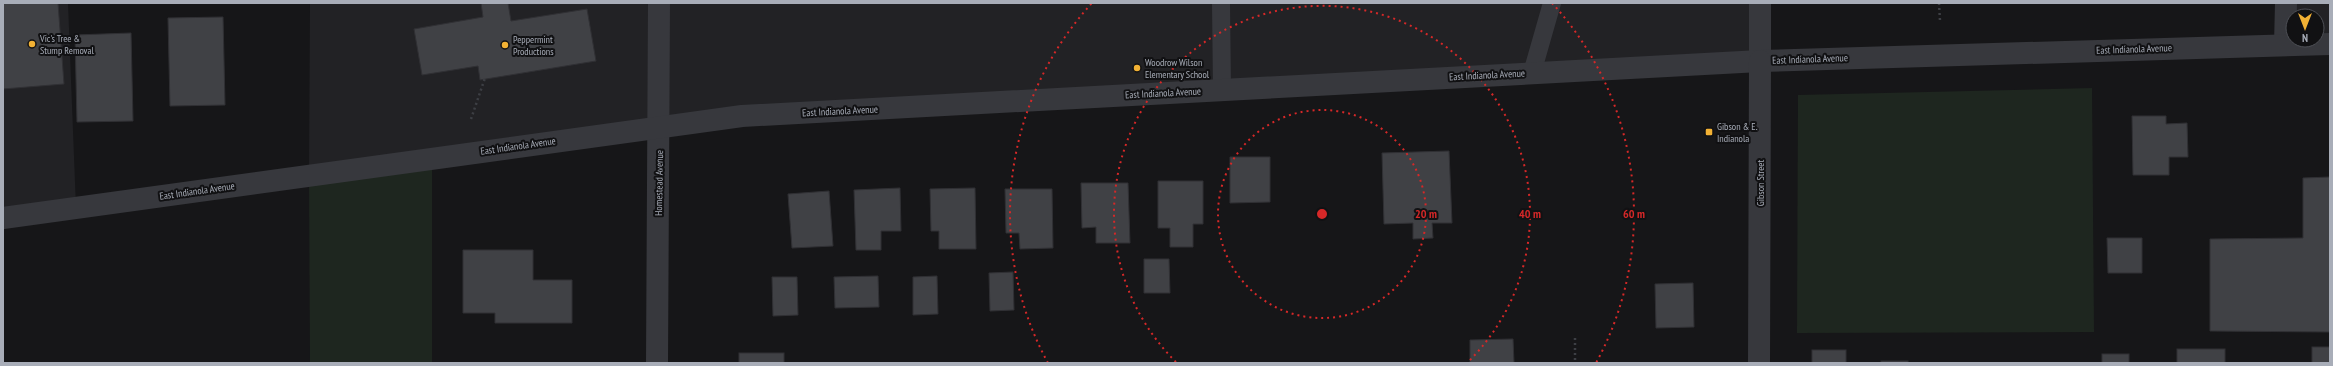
<svg xmlns="http://www.w3.org/2000/svg" width="2333" height="366" font-family="'PT Sans Narrow',sans-serif">
	<style>
		.built { fill: #222225; fill-rule: evenodd }
		.green { fill: #1e261f }
		.building { fill: #404145; stroke: #303034 }
		.lines { fill: none; stroke-linecap: round; stroke-linejoin: round }
		.path { stroke: #3d3f44; stroke-width: 2.5; stroke-dasharray: 2 3; stroke-linecap: butt }
		.service { stroke: #37383d; stroke-width: 18 }
		.minor { stroke: #37383d; stroke-width: 22 }
		.tertiary { stroke: #37383d; stroke-width: 22 }
		.ring { fill: none; stroke: #d62828; stroke-width: 2; stroke-dasharray: 2 4 }
		.poi-dot { fill: #f2b134; stroke: #111113; stroke-width: 1.5 }
		.labels { text-anchor: middle; dominant-baseline: central; stroke-width: 4; stroke-linejoin: round; paint-order: stroke }
		.poi-label { font-size: 10px; fill: #a8adb8; stroke: #111113; text-anchor: start }
		.street-label { font-size: 10px; fill: #a8adb8; stroke: #111113 }
		.centre { fill: #d62828; stroke: #111113; stroke-width: 2 }
		.ring-label { font-size: 12px; text-anchor: middle; font-weight: bold; fill: #d62828; stroke: #111113; stroke-width: 4; stroke-linejoin: round; paint-order: stroke }
	</style>
	<rect width="100%" height="100%" fill="#161618"/>
	<g class="built">
		<path d="M 3,3 L 68,3 L 76,208 L 3,218 Z"/>
		<path d="M 310,3 L 1760,3 L 1760,61 L 742,116 L 309,175 Z"/>
		<path d="M 2286,3 L 2330,3 L 2330,44 L 2285,45 ZM 2293,16 L 2317,16 L 2317,40 L 2293,40 Z"/>
	</g>
	<g class="green">
		<path d="M 2092,88 L 2094,332 L 1797,333 L 1798,95 Z"/>
		<path d="M 432,158 L 432,363 L 310,363 L 309,175 Z"/>
	</g>
	<g class="building">
		<path d="M 3,3 L 58,3 L 64,84 L 3,89 Z"/>
		<path d="M 481,3 L 508,3 L 511,21 L 587,9 L 596,61 L 480,80 L 478,66 L 422,75 L 414,29 L 483,17 Z"/>
		<path d="M 223,17 L 225,105 L 170,106 L 168,18 Z"/>
		<path d="M 131,33 L 133,121 L 77,122 L 75,35 Z"/>
		<path d="M 2132,116 L 2166,116 L 2166,124 L 2187,123 L 2188,157 L 2169,157 L 2169,175 L 2133,175 Z"/>
		<path d="M 1449,151 L 1452,223 L 1432,223 L 1433,238 L 1413,239 L 1413,223 L 1384,224 L 1382,153 Z"/>
		<path d="M 1230,157 L 1270,157 L 1270,202 L 1230,203 Z"/>
		<path d="M 2330,177 L 2330,332 L 2210,331 L 2210,239 L 2303,238 L 2303,178 Z"/>
		<path d="M 1158,181 L 1203,181 L 1203,224 L 1193,224 L 1193,247 L 1170,247 L 1170,228 L 1158,228 Z"/>
		<path d="M 1081,183 L 1128,183 L 1130,243 L 1096,243 L 1096,227 L 1082,228 Z"/>
		<path d="M 900,188 L 901,231 L 881,231 L 881,250 L 856,250 L 854,190 Z"/>
		<path d="M 975,188 L 976,249 L 939,249 L 939,231 L 931,231 L 930,189 Z"/>
		<path d="M 1005,189 L 1052,189 L 1053,248 L 1020,249 L 1019,233 L 1006,233 Z"/>
		<path d="M 829,191 L 833,246 L 792,248 L 788,194 Z"/>
		<path d="M 2107,238 L 2142,238 L 2142,273 L 2108,273 Z"/>
		<path d="M 463,250 L 533,250 L 533,280 L 572,280 L 572,323 L 495,323 L 495,313 L 463,313 Z"/>
		<path d="M 1144,259 L 1169,259 L 1170,293 L 1144,293 Z"/>
		<path d="M 1013,272 L 1014,310 L 990,311 L 989,273 Z"/>
		<path d="M 878,276 L 879,307 L 835,308 L 834,277 Z"/>
		<path d="M 937,276 L 938,314 L 913,315 L 913,277 Z"/>
		<path d="M 772,277 L 797,277 L 798,315 L 773,316 Z"/>
		<path d="M 1693,283 L 1694,327 L 1656,328 L 1655,284 Z"/>
		<path d="M 1513,339 L 1514,363 L 1470,363 L 1470,340 Z"/>
		<rect x="2312" y="347" width="18" height="16"/>
		<rect x="2177" y="349" width="48" height="14"/>
		<rect x="1812" y="350" width="34" height="13"/>
		<rect x="739" y="353" width="45" height="10"/>
		<rect x="2102" y="354" width="27" height="9"/>
		<rect x="1881" y="361" width="27" height="2"/>
	</g>
	<g class="lines">
		<g class="path">
			<path d="M 1939,3 L 1940,21"/>
			<path d="M 471,119 L 485,78"/>
			<path d="M 1575,338 L 1575,363"/>
		</g>
		<g class="service">
			<path d="M 1221,3 L 1222,90"/>
			<path d="M 1532,73 L 1552,3"/>
		</g>
		<g class="minor">
			<path d="M 1760,3 L 1760,61"/>
			<path d="M 2285,45 L 2286,3"/>
			<path d="M 657,363 L 659,3"/>
		</g>
		<g class="tertiary">
			<path d="M 3,218 L 742,116 L 1760,61 L 2330,44"/>
			<path d="M 1759,363 L 1760,61"/>
		</g>
	</g>
	<g class="ring">
		<circle cx="1322" cy="214" r="104"/>
		<path d="M1176 362A208 208 0 1 1 1468 362"/>
		<path d="M1048 363A312 312 0 0 1 1092 3M1552 3A312 312 0 0 1 1596 363"/>
	</g>
	<g class="poi-dot">
		<circle cx="32" cy="44" r="4"/>
		<circle cx="505" cy="45" r="4"/>
		<circle cx="1137" cy="68" r="4"/>
		<rect x="1705" y="128" width="8" height="8" rx="2"/>
	</g>
	<g class="labels">
		<g class="poi-label">
			<text x="40" y="38">Vic's Tree &amp;<tspan x="40" dy="12">Stump Removal</tspan></text>
			<text x="513" y="39">Peppermint<tspan x="513" dy="12">Productions</tspan></text>
			<text x="1145" y="62">Woodrow Wilson<tspan x="1145" dy="12">Elementary School</tspan></text>
			<text x="1717" y="126">Gibson &amp; E.<tspan x="1717" dy="12">Indianola</tspan></text>
		</g>
		<g class="street-label">
			<text transform="translate(2134 49) rotate(-2)">East Indianola Avenue</text>
			<text transform="translate(1810 59) rotate(-2)">East Indianola Avenue</text>
			<text transform="translate(1487 75) rotate(-3)">East Indianola Avenue</text>
			<text transform="translate(1163 93) rotate(-3)">East Indianola Avenue</text>
			<text transform="translate(840 111) rotate(-3)">East Indianola Avenue</text>
			<text transform="translate(518 146) rotate(-8)">East Indianola Avenue</text>
			<text transform="translate(659 183) rotate(-89)">Homestead Avenue</text>
			<text transform="translate(1760 183) rotate(-90)">Gibson Street</text>
			<text transform="translate(197 191) rotate(-8)">East Indianola Avenue</text>
		</g>
	</g>
	<circle cx="1322" cy="214" r="6" class="centre"/>
	<g class="ring-label">
		<text x="1426" y="218">20 m</text>
		<text x="1530" y="218">40 m</text>
		<text x="1634" y="218">60 m</text>
	</g>
	<rect width="2333" height="366" fill="none" stroke="#a8adb8" stroke-width="8"/>
	<g transform="translate(2305 28) rotate(180)"><circle r="19" fill="#111113" stroke="#4d4f55"/>
	<path d="M0-3L7 15L0 10L-7 15Z" fill="#f2b134"/>
	<text y="-6" font-size="11" font-weight="bold" text-anchor="middle" fill="#a8adb8">N</text>
	</g>
</svg>
